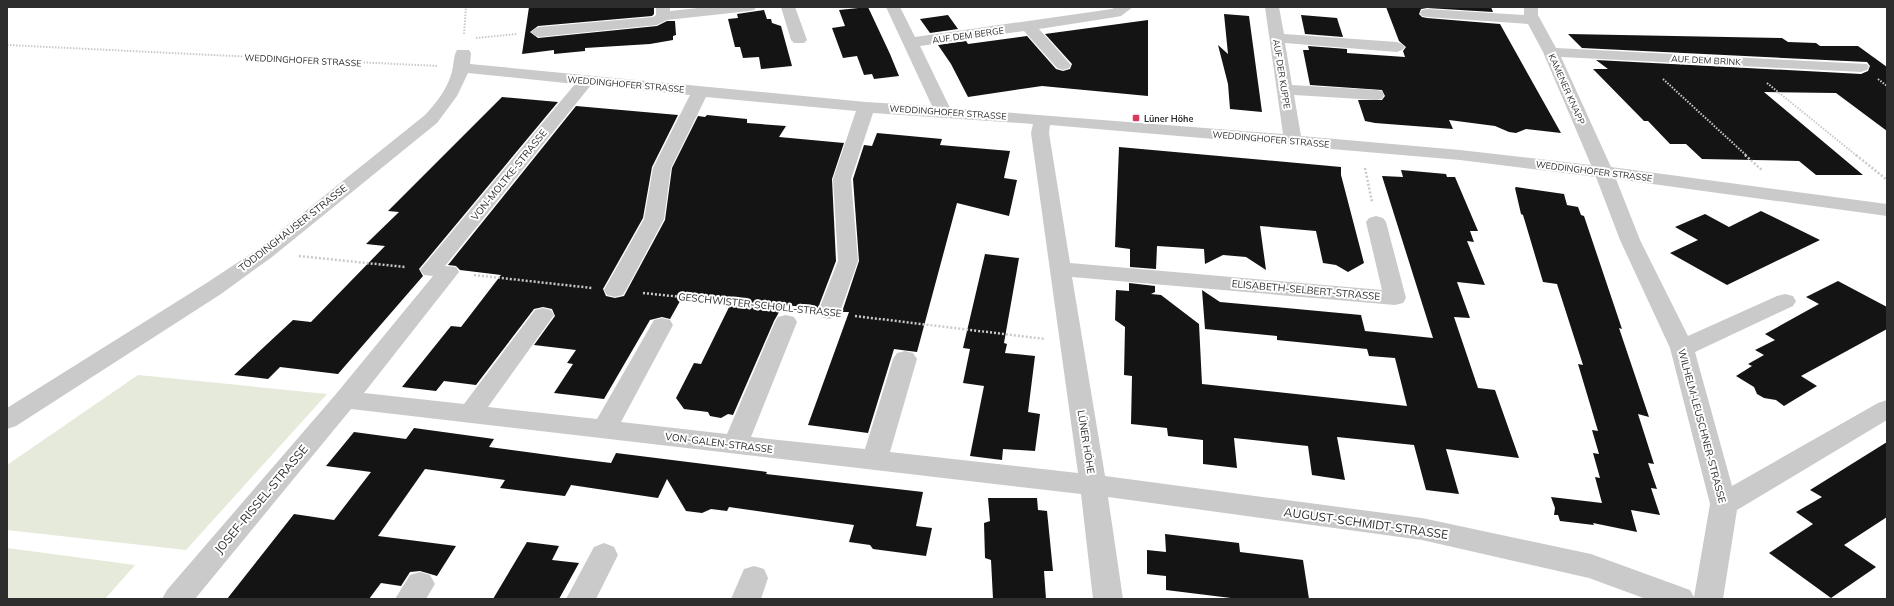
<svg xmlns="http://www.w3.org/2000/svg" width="1894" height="606" font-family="Mulish,sans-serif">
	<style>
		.green { fill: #e5eadb }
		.building { fill: #141414 }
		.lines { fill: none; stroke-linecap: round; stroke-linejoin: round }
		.path-far1 { stroke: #cacaca; stroke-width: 2; stroke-dasharray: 1.5 1.5; stroke-linecap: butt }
		.path { stroke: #cacaca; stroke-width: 2.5; stroke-dasharray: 2 2; stroke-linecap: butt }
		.minor { fill: #cacaca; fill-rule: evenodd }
		.poi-dot { fill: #d83b5c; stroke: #fff; stroke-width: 1.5 }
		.labels { text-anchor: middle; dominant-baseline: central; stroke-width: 4; stroke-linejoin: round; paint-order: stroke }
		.far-street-label { font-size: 9px; fill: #2d2d2d; stroke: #fff }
		.far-poi-label { font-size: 9px; font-weight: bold; fill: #2d2d2d; stroke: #fff; text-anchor: start }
		.street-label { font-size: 10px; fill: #2d2d2d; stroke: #fff }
		.near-street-label { font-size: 12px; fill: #2d2d2d; stroke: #fff }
	</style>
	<rect width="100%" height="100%" fill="#fff"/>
	<g class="green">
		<path d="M 138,375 L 327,394 L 186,550 L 7,530 L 7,465 Z"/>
		<path d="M 7,548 L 135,565 L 105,599 L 7,599 Z"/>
	</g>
	<g class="building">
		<path d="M 529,7 L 654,7 L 654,14 L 652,16 L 538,26 L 530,32 L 538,38 L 657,26 L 667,21 L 675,21 L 676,35 L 673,36 L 673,40 L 650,44 L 585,48 L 585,51 L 554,54 L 554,50 L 522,54 Z"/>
		<path d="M 868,7 L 890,54 L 899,76 L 874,79 L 872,74 L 864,75 L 857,56 L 843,58 L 832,28 L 845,26 L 839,10 Z"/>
		<path d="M 1386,7 L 1491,7 L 1493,12 L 1427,8 L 1421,9 L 1419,14 L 1422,17 L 1427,18 L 1500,24 L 1561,133 L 1526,129 L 1516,133 L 1509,132 L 1495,126 L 1449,120 L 1453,129 L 1375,123 L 1365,121 L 1358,100 L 1382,100 L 1385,96 L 1382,90 L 1310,85 L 1303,50 L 1309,50 L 1308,46 L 1347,49 L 1347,53 L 1405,57 L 1403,51 L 1406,47 L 1399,41 Z"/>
		<path d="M 764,10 L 767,19 L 771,19 L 772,23 L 781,26 L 792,66 L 761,69 L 759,57 L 743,58 L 740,47 L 735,47 L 728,19 L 738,18 L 737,14 Z"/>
		<path d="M 1224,14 L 1249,16 L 1262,112 L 1230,109 L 1228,84 L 1218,45 L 1228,54 Z"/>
		<path d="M 948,15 L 958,29 L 930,33 L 920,19 Z"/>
		<path d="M 1301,15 L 1337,18 L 1343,37 L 1305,34 Z"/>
		<path d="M 1148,20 L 1148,96 L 1042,86 L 968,97 L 951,64 L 938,45 L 966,41 L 968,44 L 1027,36 L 1056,69 L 1063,71 L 1070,69 L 1072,64 L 1045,34 Z"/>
		<path d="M 1568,34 L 1782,38 L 1788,42 L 1816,43 L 1820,46 L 1858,46 L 1887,67 L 1887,131 L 1836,93 L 1764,92 L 1863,175 L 1816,175 L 1799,161 L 1702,159 L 1686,144 L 1670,144 L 1648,121 L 1644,121 L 1593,69 L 1608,69 L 1596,60 L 1861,74 L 1868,71 L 1870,66 L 1867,62 L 1582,48 Z"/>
		<path d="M 502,97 L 558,102 L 419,269 L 423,276 L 338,374 L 280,367 L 268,379 L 234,375 L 293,320 L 311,322 L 385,246 L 366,244 L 399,212 L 388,211 Z"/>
		<path d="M 576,106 L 678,115 L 652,167 L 643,218 L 603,289 L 606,296 L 615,298 L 624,296 L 665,220 L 672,168 L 698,116 L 705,117 L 707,115 L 747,119 L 747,123 L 786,126 L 779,137 L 844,143 L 832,179 L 836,261 L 818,308 L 783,305 L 774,321 L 733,415 L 728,414 L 721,418 L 710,416 L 708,412 L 684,409 L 676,398 L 694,363 L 701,364 L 733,299 L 684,294 L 670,319 L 662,317 L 650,320 L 604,399 L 554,393 L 573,364 L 567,363 L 576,350 L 534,345 L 555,316 L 552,309 L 543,307 L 534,309 L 476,385 L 444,381 L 436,391 L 402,387 L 451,326 L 461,327 L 501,275 L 460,270 L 456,266 L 448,265 Z"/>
		<path d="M 877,133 L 942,139 L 940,145 L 1010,151 L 1004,178 L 1017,180 L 1009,216 L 957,203 L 917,352 L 894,349 L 868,433 L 808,425 L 849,312 L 842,312 L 859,261 L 853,179 L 864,145 L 872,146 Z"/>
		<path d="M 1119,147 L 1341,167 L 1341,175 L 1364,263 L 1348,272 L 1336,265 L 1323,263 L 1316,231 L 1260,226 L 1266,270 L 1246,257 L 1223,255 L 1205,264 L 1204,249 L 1157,246 L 1156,269 L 1130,267 L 1130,249 L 1115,247 Z"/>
		<path d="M 1401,170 L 1446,174 L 1447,177 L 1455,177 L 1478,231 L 1470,231 L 1474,242 L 1467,241 L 1485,285 L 1457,282 L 1470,318 L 1454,317 L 1478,388 L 1495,390 L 1519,458 L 1446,449 L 1459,494 L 1426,490 L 1414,445 L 1337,437 L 1345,480 L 1312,475 L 1308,446 L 1234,438 L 1237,468 L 1203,464 L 1203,440 L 1168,436 L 1167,428 L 1131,424 L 1132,376 L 1124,375 L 1125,327 L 1115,320 L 1116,290 L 1129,291 L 1129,283 L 1155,286 L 1155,292 L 1151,294 L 1161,295 L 1199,324 L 1202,384 L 1407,406 L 1395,358 L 1369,356 L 1367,349 L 1277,340 L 1277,336 L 1205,329 L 1202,290 L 1220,302 L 1361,315 L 1365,331 L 1433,338 L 1382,176 L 1403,177 Z"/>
		<path d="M 1516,187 L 1564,194 L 1567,205 L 1578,207 L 1581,215 L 1584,216 L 1622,329 L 1619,328 L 1649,417 L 1638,414 L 1654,464 L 1648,463 L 1657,489 L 1651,488 L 1660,515 L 1631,510 L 1637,532 L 1593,523 L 1594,525 L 1560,521 L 1558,515 L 1554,515 L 1555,508 L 1551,497 L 1602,503 L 1595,477 L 1600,478 L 1593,453 L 1599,454 L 1592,430 L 1598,431 L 1578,364 L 1583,365 L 1557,284 L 1543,282 L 1523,215 L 1521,214 L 1515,188 Z"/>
		<path d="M 1761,211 L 1820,240 L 1727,285 L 1670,253 L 1698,240 L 1675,227 L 1705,214 L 1729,227 Z"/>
		<path d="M 985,254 L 1019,258 L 1004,343 L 1007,344 L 1005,353 L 1035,356 L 1028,412 L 1040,414 L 1035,451 L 1003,449 L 1002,460 L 970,456 L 984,386 L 963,383 L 970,349 L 963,348 Z"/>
		<path d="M 1838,281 L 1887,307 L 1887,329 L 1801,376 L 1817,386 L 1784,406 L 1776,400 L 1764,398 L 1757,394 L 1754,387 L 1736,376 L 1752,366 L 1748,364 L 1764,355 L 1755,350 L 1775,340 L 1765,334 L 1819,304 L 1806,297 Z"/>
		<path d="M 414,428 L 494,439 L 489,447 L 571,458 L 611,463 L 616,453 L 767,472 L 766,474 L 923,492 L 916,526 L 932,528 L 926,556 L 873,549 L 870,545 L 849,542 L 854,525 L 729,507 L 727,511 L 711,509 L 702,513 L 686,511 L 667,479 L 658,498 L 571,485 L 565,496 L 500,488 L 505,480 L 425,469 L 378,536 L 456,546 L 437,576 L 420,571 L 410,572 L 401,586 L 381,583 L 369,599 L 227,599 L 294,514 L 334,520 L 371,472 L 326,466 L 354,432 L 406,439 Z"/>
		<path d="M 1887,442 L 1887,517 L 1844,545 L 1876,567 L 1831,598 L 1769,553 L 1813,524 L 1796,512 L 1822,497 L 1810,490 Z"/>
		<path d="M 988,498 L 1037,498 L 1038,510 L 1047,511 L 1053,571 L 1044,571 L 1046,599 L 993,599 L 991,560 L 985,558 L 984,523 L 990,521 Z"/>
		<path d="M 1165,534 L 1239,543 L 1240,552 L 1303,560 L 1309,599 L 1239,599 L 1166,590 L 1166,576 L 1147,574 L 1147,550 L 1166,552 Z"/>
		<path d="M 527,542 L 559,546 L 552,560 L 579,563 L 559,599 L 493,599 Z"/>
	</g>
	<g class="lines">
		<g class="path-far1">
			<path d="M 464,34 L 466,7"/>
			<path d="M 476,38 L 517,34"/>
			<path d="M 7,45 L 438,66"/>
			<path d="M 1663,79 L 1747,156"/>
			<path d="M 1878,79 L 1887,86"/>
			<path d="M 1767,83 L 1857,156"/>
		</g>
		<g class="path">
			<path d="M 1745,155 L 1763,171"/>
			<path d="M 1856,155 L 1887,180"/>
			<path d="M 1365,168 L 1372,202"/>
			<path d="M 299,256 L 405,267"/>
			<path d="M 474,275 L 592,288"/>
			<path d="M 643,293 L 769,306"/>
			<path d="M 855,316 L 1045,339"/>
		</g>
		<g class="minor">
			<path d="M 656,7 L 670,7 L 670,11 L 707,7 L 756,7 L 754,10 L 749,11 L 667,20 L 657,25 L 539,37 L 534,35 L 531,32 L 534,29 L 539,27 L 653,17 L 656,15 Z"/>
			<path d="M 781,7 L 795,7 L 807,40 L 804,43 L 794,43 L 791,40 Z"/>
			<path d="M 886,7 L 900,7 L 915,37 L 1112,9 L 1116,7 L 1133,7 L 1121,16 L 1116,17 L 1039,29 L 1071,65 L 1069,68 L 1063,70 L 1057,68 L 1024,31 L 920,46 L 950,108 L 1283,134 L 1265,7 L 1279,7 L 1284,34 L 1397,42 L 1402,44 L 1405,47 L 1402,50 L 1397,52 L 1285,43 L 1292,85 L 1376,90 L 1382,91 L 1384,95 L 1382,99 L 1376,100 L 1294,95 L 1301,136 L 1460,150 L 1591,165 L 1543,52 L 1528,24 L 1427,17 L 1422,16 L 1420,13 L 1422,10 L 1427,9 L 1524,15 L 1524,7 L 1538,7 L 1538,15 L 1556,48 L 1867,64 L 1869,67 L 1867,70 L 1861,72 L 1561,57 L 1611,167 L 1887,204 L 1887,216 L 1616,179 L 1640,240 L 1688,336 L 1777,296 L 1785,294 L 1793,296 L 1796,301 L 1793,306 L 1695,352 L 1732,486 L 1878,403 L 1887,400 L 1887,420 L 1737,510 L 1723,599 L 1646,599 L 1589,578 L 1422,540 L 1108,497 L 1123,599 L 1093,599 L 1081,494 L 351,409 L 195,599 L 162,599 L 167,590 L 336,394 L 433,276 L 424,275 L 420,270 L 575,84 L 468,73 L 457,96 L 437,123 L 272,257 L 221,294 L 16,426 L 7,429 L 7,408 L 205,284 L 258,249 L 425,115 C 436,103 446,91 451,75 C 454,67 453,56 457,50 L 469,50 L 471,53 L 470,64 L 866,102 L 932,106 ZM 591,85 L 690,95 L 653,168 L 644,219 L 604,290 L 607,295 L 615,297 L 623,295 L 626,290 L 664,219 L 671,168 L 706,97 L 856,111 L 833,179 L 838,261 L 818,312 L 821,317 L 829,319 L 837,317 L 840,312 L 858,261 L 851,179 L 873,113 L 1033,124 L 1031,133 L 1078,473 L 890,452 L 917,359 L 913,353 L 905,351 L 897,353 L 893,359 L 865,449 L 751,437 L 797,322 L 794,317 L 786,315 L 778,317 L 775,322 L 727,434 L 621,422 L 673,325 L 670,320 L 662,318 L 654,320 L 597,419 L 488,407 L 554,315 L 551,310 L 543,308 L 535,310 L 464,404 L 364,393 L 459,272 L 456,267 L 445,266 ZM 1050,125 L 1460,160 L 1596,177 L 1620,240 L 1670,348 L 1710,504 L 1694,597 L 1690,590 L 1591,554 L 1422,518 L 1105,476 L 1072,277 L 1395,305 L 1403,303 L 1406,298 L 1386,222 L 1383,218 L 1376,216 L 1369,218 L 1366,222 L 1382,290 L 1070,263 L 1049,133 Z"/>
			<path d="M 604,543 L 614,547 L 618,555 L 596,599 L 566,599 L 594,547 Z"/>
			<path d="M 754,566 L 764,569 L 768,578 L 761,599 L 731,599 L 744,569 Z"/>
			<path d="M 420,572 L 430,575 L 435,584 L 426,599 L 395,599 L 410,575 Z"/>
		</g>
	</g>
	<rect class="poi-dot" x="1132" y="114" width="8" height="8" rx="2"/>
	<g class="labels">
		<g class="far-street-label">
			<text transform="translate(968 35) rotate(-8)">AUF DEM BERGE</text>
			<text transform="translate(303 60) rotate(3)">WEDDINGHOFER STRASSE</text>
			<text transform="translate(1706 60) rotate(3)">AUF DEM BRINK</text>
			<text transform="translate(1282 74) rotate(81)">AUF DER KUPPE</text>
			<text transform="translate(626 84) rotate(5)">WEDDINGHOFER STRASSE</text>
			<text transform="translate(1567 89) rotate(66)">KAMENER KNAPP</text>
			<text transform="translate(948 112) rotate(4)">WEDDINGHOFER STRASSE</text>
			<text transform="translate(1271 139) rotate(5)">WEDDINGHOFER STRASSE</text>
			<text transform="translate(1594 171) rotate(7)">WEDDINGHOFER STRASSE</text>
		</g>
		<g class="far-poi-label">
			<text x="1144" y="118">Lüner Höhe</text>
		</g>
		<g class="street-label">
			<text transform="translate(509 175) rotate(-51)">VON-MOLTKE-STRASSE</text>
			<text transform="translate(293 228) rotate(-38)">TÖDDINGHAUSER STRASSE</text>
			<text transform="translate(1306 290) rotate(5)">ELISABETH-SELBERT-STRASSE</text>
			<text transform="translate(760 305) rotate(6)">GESCHWISTER-SCHOLL-STRASSE</text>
			<text transform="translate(1702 426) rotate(75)">WILHELM-LEUSCHNER-STRASSE</text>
			<text transform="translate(1086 442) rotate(81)">LÜNER HÖHE</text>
			<text transform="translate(719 443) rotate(7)">VON-GALEN-STRASSE</text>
		</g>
		<g class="near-street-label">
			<text transform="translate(261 499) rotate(-50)">JOSEF-RISSEL-STRASSE</text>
			<text transform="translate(1366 523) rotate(8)">AUGUST-SCHMIDT-STRASSE</text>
		</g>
	</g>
	<rect width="1894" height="606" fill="none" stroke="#2d2d2d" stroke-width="16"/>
</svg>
